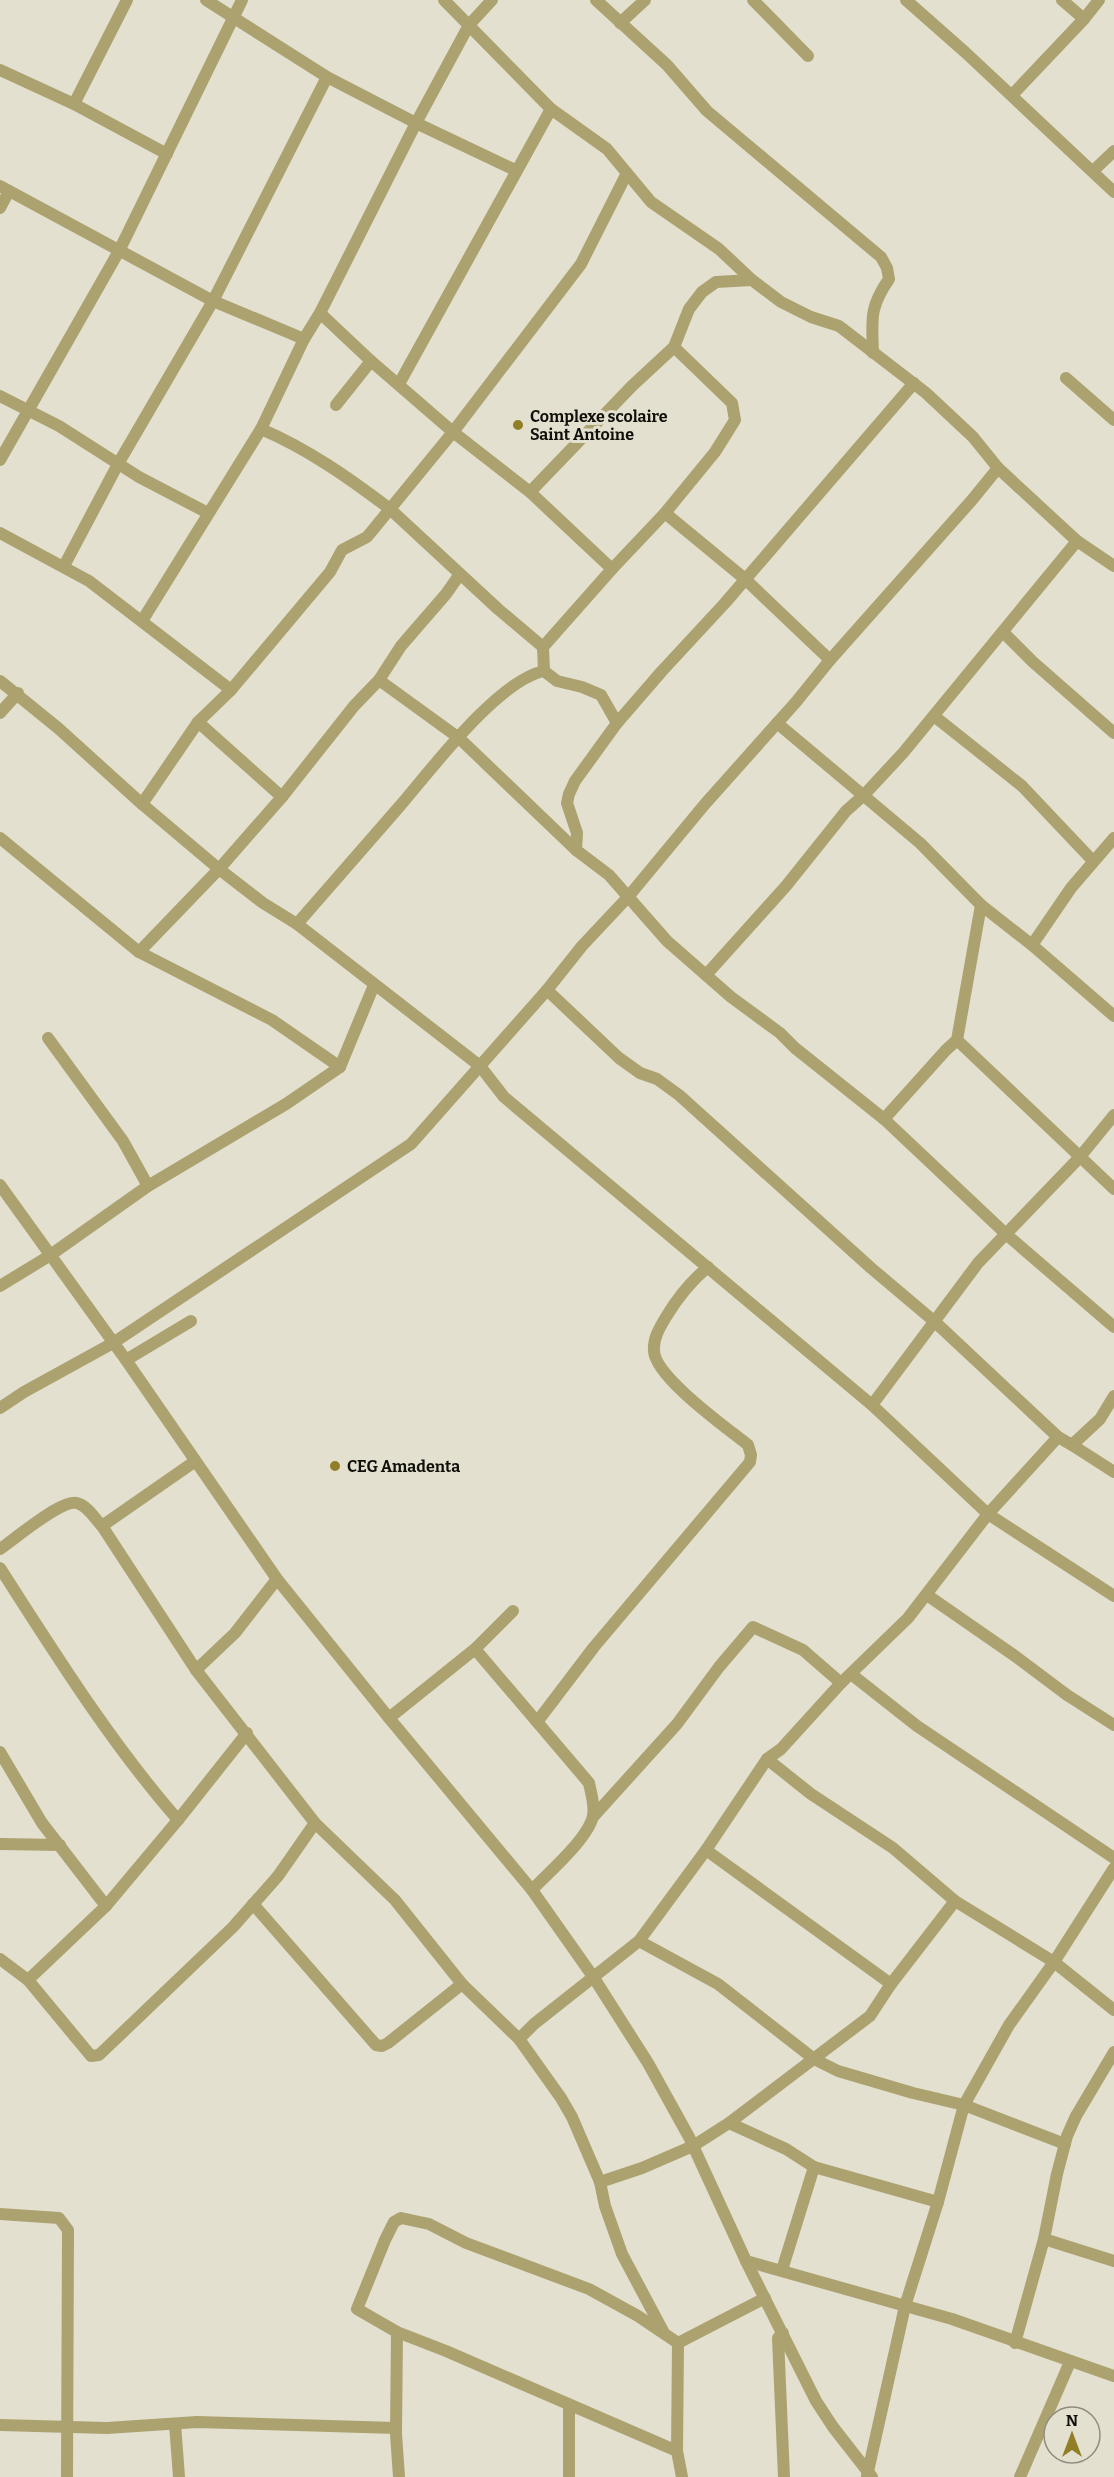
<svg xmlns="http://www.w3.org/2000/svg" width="1114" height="2477" font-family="Bitter,serif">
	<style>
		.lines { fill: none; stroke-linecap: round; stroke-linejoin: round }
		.minor { stroke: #aca270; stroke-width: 12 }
		.poi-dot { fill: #907f26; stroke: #e3e0d0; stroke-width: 2 }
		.labels { text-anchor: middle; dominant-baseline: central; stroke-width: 6; stroke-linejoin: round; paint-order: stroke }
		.poi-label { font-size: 16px; font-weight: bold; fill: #100f0a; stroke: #e3e0d0; text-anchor: start }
	</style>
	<rect width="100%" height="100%" fill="#e3e0d0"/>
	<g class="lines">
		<g class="minor">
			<path d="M 206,0 L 327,77 L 416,123 L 515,170"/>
			<path d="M 444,0 L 551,109 L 607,149 L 651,202 L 719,249 L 752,280 L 781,302 L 811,317 L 839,326 L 926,393 L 973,437 L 998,468 L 1077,541 L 1114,566"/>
			<path d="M 596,0 L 667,65 L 707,111 L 881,257 L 887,268 L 889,279 C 869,308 872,319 873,353"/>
			<path d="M 753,0 L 808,56"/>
			<path d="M 906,0 L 966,53 L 1114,192"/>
			<path d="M 1062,0 L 1084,19"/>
			<path d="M 620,23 L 645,0"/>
			<path d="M 0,70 L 74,104 L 167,154"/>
			<path d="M 1012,95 L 1084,19 L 1099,0"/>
			<path d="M 74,104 L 127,0"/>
			<path d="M 1093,171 L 1114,151"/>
			<path d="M 0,186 L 213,301 L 304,339"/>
			<path d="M 0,208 L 9,191"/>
			<path d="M 320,313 L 371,361 L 453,432 L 530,492 L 612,569 L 543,647 L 544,671 L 557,681 L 582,687 L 601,695 L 617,723"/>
			<path d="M 1066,378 L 1114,420"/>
			<path d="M 914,383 L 725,603 L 662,671 L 617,723 L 575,781 L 569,794 L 567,803 L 577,833 L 576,850 L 609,875 L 667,941 L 731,997 L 780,1033 L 795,1048 L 884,1119 L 1007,1235 L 1114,1327"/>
			<path d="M 399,384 L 551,109"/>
			<path d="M 0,396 L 59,426 L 139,477 L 208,513"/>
			<path d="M 336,405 L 371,361"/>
			<path d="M 0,460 L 119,251 L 242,0"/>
			<path d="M 530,492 L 632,386 L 674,347 L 689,309 L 702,292 L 716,282 L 752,280"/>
			<path d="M 665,513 L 715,452 L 735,420 L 732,403 L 674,347"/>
			<path d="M 0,533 L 89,581 L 231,690"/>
			<path d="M 64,566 L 118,464 L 213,301 L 327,77"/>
			<path d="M 612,569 L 665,513 L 745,579 L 830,660"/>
			<path d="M 142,621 L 261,429 L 304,339 L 320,313 L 416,123 L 469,25 L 492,0"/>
			<path d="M 1003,632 L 1033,662 L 1114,733"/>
			<path d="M 543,647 L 498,609 L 390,509 L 453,432 L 581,264 L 626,175"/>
			<path d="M 379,680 L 459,738 L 576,850"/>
			<path d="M 0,681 L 58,728 L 142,804 L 219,869 L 263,903 L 297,924 L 480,1066 L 504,1097 L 872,1405 L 988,1514 L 1114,1596"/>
			<path d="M 0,713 L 18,693"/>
			<path d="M 934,716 L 1022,786 L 1093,861"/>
			<path d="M 198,722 L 282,797"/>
			<path d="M 777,723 L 920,843 L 981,905 L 1032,945 L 1114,1016"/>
			<path d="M 142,804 L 198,722 L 231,690 L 330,572 L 342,550 L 367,537 L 390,509 C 349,478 308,449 261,429"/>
			<path d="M 0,838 L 139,952 L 272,1020 L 340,1067"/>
			<path d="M 297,924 C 331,885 365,846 399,807 C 431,770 497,681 544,671"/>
			<path d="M 1032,945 L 1071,888 L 1114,838"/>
			<path d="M 139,952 L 219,869 L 282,797 L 354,706 L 379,680 L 401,646 L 446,594 L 460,574"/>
			<path d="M 706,975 L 786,886 L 846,811 L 864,795 L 903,753 L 1077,541"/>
			<path d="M 547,990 L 619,1058 L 640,1073 L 657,1079 L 679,1095 L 871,1268 L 935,1322 L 1058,1437 L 1072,1445 L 1100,1419 L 1114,1396"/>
			<path d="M 48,1038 L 123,1141 L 148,1186"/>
			<path d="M 957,1040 L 1114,1189"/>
			<path d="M 884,1119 L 946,1050 L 957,1040 L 981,905"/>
			<path d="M 0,1185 L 126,1360 L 277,1579 L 389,1718 L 532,1890 L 594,1978 L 648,2063 L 689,2137 L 746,2261 L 816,2401 L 833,2427 L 872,2477"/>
			<path d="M 0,1286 L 49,1256 L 148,1186 L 286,1104 L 340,1067 L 374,985"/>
			<path d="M 126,1360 L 191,1321"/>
			<path d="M 872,1405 L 978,1263 L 1079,1158 L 1114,1115"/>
			<path d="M 0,1408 L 24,1392 L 113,1343 L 411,1144 L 547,990 L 582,946 L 628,897 L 705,804 L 796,702 L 830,660 L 972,500 L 998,468"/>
			<path d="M 1072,1445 L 1114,1472"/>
			<path d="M 102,1526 L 196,1670 L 315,1823 L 395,1900 L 462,1984 L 519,2039 L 561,2098 L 572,2117 L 600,2182 L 605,2206 L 622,2254 L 663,2331"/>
			<path d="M 0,1549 C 15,1539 61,1499 77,1503 C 88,1506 95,1519 102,1526 L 194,1462"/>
			<path d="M 0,1568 C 56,1655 110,1742 178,1820"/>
			<path d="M 927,1595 L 1015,1656 L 1067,1695 L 1114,1725"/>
			<path d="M 475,1649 L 589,1783 C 591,1793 595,1805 593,1816 C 588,1839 548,1873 532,1890"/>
			<path d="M 196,1670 L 235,1633 L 277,1579"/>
			<path d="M 851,1674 L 917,1726 L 1114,1858"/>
			<path d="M 389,1718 L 475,1649 L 513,1611"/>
			<path d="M 537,1722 L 594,1647 L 750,1462 L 751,1455 L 748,1445 C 727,1428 655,1377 654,1351 C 653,1338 660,1327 666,1317 C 678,1297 690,1282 708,1267"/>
			<path d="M 0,1752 L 42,1823 L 106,1906"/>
			<path d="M 767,1759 L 811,1794 L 893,1848 L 955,1901 L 1054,1962 L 1114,2010"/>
			<path d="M 593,1817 L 677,1724 L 719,1667 L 753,1627 L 803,1650 L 841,1683"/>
			<path d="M 0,1844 L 60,1845"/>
			<path d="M 706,1850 L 891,1984"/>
			<path d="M 253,1904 L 376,2045 L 382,2046 L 388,2043 L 462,1984"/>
			<path d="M 639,1941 L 718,1984 L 814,2059 L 838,2071 L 913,2093 L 964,2105 L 1065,2144"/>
			<path d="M 0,1959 L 28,1980 L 91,2056 L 99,2055 L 233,1927 L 278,1876 L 315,1823"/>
			<path d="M 28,1980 L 106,1906 L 178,1820 L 247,1733"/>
			<path d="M 519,2039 L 534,2024 L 639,1941 L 706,1850 L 767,1759 L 781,1749 L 841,1683 L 908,1618 L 988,1514 L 1058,1437"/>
			<path d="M 729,2123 L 786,2149 L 814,2167 L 938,2202"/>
			<path d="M 600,2182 L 642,2168 L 693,2146 L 729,2123 L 870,2016 L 891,1984 L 955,1901"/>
			<path d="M 0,2214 L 59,2218 L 68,2230 L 67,2477"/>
			<path d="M 1044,2239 L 1114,2261"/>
			<path d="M 746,2261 L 952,2319 L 1114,2376"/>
			<path d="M 782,2270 L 814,2167"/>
			<path d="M 397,2332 L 396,2434 L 399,2477"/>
			<path d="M 783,2333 L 778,2338 L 784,2477"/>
			<path d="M 678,2343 L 677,2451 L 682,2477"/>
			<path d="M 678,2343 L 765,2298"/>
			<path d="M 1015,2343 L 1044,2239 L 1057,2174 L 1067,2136 L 1076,2116 L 1114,2052"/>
			<path d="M 175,2424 L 179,2477"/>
			<path d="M 0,2425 L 107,2428 L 197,2422 L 396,2428"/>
			<path d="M 677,2451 L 446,2351 L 397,2332 L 357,2309 L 385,2240 L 394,2222 L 401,2218 L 429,2224 L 466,2243 L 589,2289 L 638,2316 L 678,2343"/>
			<path d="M 867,2476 L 905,2306 L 938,2202 L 964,2105 L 1009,2025 L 1054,1962 L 1114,1868"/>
			<path d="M 569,2477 L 569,2405"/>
			<path d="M 1020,2477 L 1070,2362"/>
		</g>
	</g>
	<g class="poi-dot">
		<circle cx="518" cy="425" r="6"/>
		<circle cx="335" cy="1466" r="6"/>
	</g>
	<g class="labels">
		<g class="poi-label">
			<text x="530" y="416">Complexe scolaire<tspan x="530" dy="18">Saint Antoine</tspan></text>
			<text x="347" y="1466">CEG Amadenta</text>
		</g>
	</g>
	<g transform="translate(1072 2435)"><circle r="28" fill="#e3e0d0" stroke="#8f8c81" stroke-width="1.5"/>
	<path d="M0-4.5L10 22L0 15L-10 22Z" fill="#907f26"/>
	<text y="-9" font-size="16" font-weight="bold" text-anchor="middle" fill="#100f0a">N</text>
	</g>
</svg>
